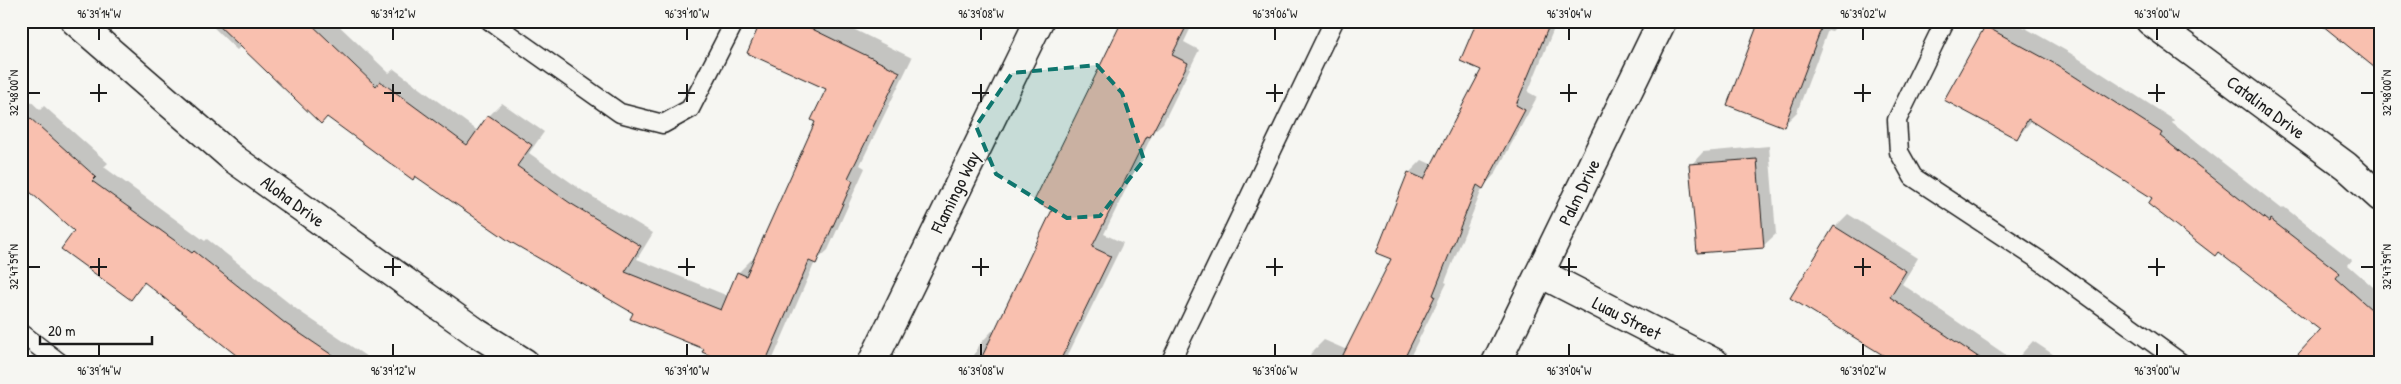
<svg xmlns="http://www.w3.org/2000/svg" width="2401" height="384" font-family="'Patrick Hand',sans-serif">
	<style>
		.shadow { fill: #0003 }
		.building { fill: #f9c0af; stroke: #1c1c1c }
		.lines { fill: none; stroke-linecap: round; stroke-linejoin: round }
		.lane-casing { stroke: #1c1c1c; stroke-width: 21 }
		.street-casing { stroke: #1c1c1c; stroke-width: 31 }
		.lane { stroke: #f6f6f2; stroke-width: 18 }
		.street { stroke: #f6f6f2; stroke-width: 28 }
		.marked { fill: #0f766e; fill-opacity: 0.2; stroke: #0f766e; stroke-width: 4; stroke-dasharray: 10 6; stroke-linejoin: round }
		.ticks { fill: none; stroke: #1c1c1c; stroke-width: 2 }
		.labels { text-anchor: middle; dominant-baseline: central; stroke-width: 4; stroke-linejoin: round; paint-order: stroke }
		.street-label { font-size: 18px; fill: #1c1c1c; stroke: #f6f6f2 }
		.neatline { fill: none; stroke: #1c1c1c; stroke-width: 2 }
		.ticks-label { font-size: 12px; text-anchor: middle; fill: #1c1c1c }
	</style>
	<rect width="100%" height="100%" fill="#f6f6f2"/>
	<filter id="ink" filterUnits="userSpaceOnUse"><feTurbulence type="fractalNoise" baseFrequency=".02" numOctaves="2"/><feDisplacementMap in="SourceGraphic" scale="10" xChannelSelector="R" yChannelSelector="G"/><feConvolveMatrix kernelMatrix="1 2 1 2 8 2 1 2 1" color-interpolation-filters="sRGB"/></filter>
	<g filter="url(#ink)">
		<g class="shadow">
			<path d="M 207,21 L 334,21 L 389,73 L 394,69 L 478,131 L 489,116 L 502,103 L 544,132 L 529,153 L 583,191 L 653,233 L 637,259 L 728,296 L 738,273 L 751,260 L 754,261 L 817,122 L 828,88 L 762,21 L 837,21 L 912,58 L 860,165 L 865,168 L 828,250 L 815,262 L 771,363 L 730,363 L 634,313 L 241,46 L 237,50 Z"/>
			<path d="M 1124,21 L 1194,21 L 1184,42 L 1199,50 L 1163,123 L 1154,131 L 1104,234 L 1123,243 L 1064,363 L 970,363 L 980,344 L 992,331 L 995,332 L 1054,209 Z"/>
			<path d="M 1478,21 L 1557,21 L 1528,92 L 1537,97 L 1495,174 L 1483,187 L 1445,282 L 1447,283 L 1408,361 L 1307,363 L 1311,353 L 1324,340 L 1347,350 L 1393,258 L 1409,173 L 1422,160 L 1433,165 L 1483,69 Z"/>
			<path d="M 1761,21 L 1842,21 L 1832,31 L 1828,30 L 1797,112 L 1784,125 Z"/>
			<path d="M 1991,21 L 2013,21 L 2070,53 L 2174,120 L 2172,123 L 2282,209 L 2284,207 L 2352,260 L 2348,265 L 2380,293 L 2380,363 L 2322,330 L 2219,251 L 2154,197 L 2032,120 L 2017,138 L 1946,100 L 1986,27 Z"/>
			<path d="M 21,92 L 40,110 L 44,106 L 108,163 L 104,167 L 205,241 L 207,239 L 299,311 L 376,363 L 248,363 L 146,282 L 131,298 L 76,231 L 21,183 Z"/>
			<path d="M 1769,146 L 1776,234 L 1763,246 L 1691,165 L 1703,152 Z"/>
			<path d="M 1848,214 L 1918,258 L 1902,284 L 2015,361 L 2033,341 L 2066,363 L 1892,363 L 1886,359 L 1887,356 L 1835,227 Z"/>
		</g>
		<g class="building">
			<path d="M 214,21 L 308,21 L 376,86 L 380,81 L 467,145 L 488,115 L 532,145 L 517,166 L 570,203 L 641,246 L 625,272 L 721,310 L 737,272 L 746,276 L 815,122 L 811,120 L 826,89 L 747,53 L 761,21 L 796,21 L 900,72 L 848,178 L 853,181 L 816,264 L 809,261 L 765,363 L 727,363 L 702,352 L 704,349 L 630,319 L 633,313 L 509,241 L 415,176 L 413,180 L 327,117 L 321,124 Z"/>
			<path d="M 1122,21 L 1189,21 L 1172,55 L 1188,63 L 1150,137 L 1147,136 L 1092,247 L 1111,256 L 1059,363 L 979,363 L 1052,210 L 1034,201 Z"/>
			<path d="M 1477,21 L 1551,21 L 1516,105 L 1525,110 L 1483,189 L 1477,185 L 1433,295 L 1435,296 L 1402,363 L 1339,363 L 1391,259 L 1376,253 L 1408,172 L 1424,179 L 1481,70 L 1460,61 Z"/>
			<path d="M 1759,21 L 1824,21 L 1784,127 L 1727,105 Z"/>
			<path d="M 2317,21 L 2380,21 L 2380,72 Z"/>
			<path d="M 1985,26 L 2057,65 L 2162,133 L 2160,136 L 2269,222 L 2270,219 L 2340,273 L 2336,278 L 2380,317 L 2380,363 L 2290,363 L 2320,330 L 2218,252 L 2215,256 L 2148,204 L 2152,198 L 2028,119 L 2017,139 L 1944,100 Z"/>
			<path d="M 21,110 L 96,177 L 92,181 L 192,253 L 194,251 L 286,324 L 344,363 L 246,363 L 144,282 L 131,300 L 61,249 L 74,231 L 21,184 Z"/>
			<path d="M 1757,159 L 1764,248 L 1697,253 L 1689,164 Z"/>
			<path d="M 1834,226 L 1906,271 L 1890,297 L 1987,363 L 1896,363 L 1790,298 Z"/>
		</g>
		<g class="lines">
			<defs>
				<g id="lane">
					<path d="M 490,21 L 620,113 L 663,124 L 690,109 L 735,21"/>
					<path d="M 1945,21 L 1897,120 L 1899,152 L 1913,177 L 2042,262 L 2181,363"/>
					<path d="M 21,333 L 60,363"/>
					<path d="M 1170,363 L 1334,21"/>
				</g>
				<g id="street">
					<path d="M 75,21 L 234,159 L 477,333 L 525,363"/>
					<path d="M 2150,21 L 2346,166 L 2380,197"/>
					<path d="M 1540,273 L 1715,363"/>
					<path d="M 872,363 L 1039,21"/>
					<path d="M 1496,363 L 1662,21"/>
				</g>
			</defs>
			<use href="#lane" class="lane-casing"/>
			<use href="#street" class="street-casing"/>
			<use href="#lane" class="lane"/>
			<use href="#street" class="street"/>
		</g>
	</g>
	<path class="marked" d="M 1097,65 L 1122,93 L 1144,160 L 1100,216 L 1067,218 L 996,174 L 976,126 L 1012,73 Z"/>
	<path class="ticks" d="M 99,28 L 99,40M 393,28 L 393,40M 687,28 L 687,40M 981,28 L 981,40M 1275,28 L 1275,40M 1569,28 L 1569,40M 1863,28 L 1863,40M 2157,28 L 2157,40M 99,84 L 99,102M 393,84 L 393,102M 687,84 L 687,102M 981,84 L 981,102M 1275,84 L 1275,102M 1569,84 L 1569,102M 1863,84 L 1863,102M 2157,84 L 2157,102M 28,93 L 40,93M 90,93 L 107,93M 384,93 L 401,93M 678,93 L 695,93M 972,93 L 989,93M 1266,93 L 1283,93M 1560,93 L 1577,93M 1854,93 L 1871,93M 2148,93 L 2165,93M 2361,93 L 2374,93M 99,258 L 99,276M 393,258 L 393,276M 687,258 L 687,276M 981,258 L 981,276M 1275,258 L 1275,276M 1569,258 L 1569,276M 1863,258 L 1863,276M 2157,258 L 2157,276M 28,267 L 40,267M 90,267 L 107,267M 384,267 L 401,267M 678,267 L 695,267M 972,267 L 989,267M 1266,267 L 1283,267M 1560,267 L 1577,267M 1854,267 L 1871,267M 2148,267 L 2165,267M 2361,267 L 2374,267M 99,344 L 99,356M 393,344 L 393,356M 687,344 L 687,356M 981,344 L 981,356M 1275,344 L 1275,356M 1569,344 L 1569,356M 1863,344 L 1863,356M 2157,344 L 2157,356"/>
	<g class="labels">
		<g class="street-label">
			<text transform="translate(2266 107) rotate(37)">Catalina Drive</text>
			<text transform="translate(955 192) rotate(-64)">Flamingo Way</text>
			<text transform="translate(1579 192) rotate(-64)">Palm Drive</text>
			<text transform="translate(293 201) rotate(36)">Aloha Drive</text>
			<text transform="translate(1627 318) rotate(27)">Luau Street</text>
		</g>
	</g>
	<rect width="2401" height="384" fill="none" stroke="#f6f6f2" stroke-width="55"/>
	<path d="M40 336v8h112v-8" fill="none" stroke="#1c1c1c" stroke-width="2.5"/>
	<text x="48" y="336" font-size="15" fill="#1c1c1c" stroke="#f6f6f2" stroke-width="4" paint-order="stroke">20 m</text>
	<rect x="28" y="28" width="2346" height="328" class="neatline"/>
	<g class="ticks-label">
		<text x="99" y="18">96°39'14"W</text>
		<text x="393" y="18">96°39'12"W</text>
		<text x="687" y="18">96°39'10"W</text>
		<text x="981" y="18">96°39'08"W</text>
		<text x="1275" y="18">96°39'06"W</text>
		<text x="1569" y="18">96°39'04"W</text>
		<text x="1863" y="18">96°39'02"W</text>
		<text x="2157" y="18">96°39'00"W</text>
		<text transform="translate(14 93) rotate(-90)" y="4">32°48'00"N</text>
		<text transform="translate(2387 93) rotate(-90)" y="4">32°48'00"N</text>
		<text transform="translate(14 267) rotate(-90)" y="4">32°47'59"N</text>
		<text transform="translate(2387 267) rotate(-90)" y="4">32°47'59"N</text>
		<text x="99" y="375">96°39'14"W</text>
		<text x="393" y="375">96°39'12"W</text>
		<text x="687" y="375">96°39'10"W</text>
		<text x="981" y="375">96°39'08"W</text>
		<text x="1275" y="375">96°39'06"W</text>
		<text x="1569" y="375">96°39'04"W</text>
		<text x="1863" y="375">96°39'02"W</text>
		<text x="2157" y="375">96°39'00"W</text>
	</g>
</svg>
